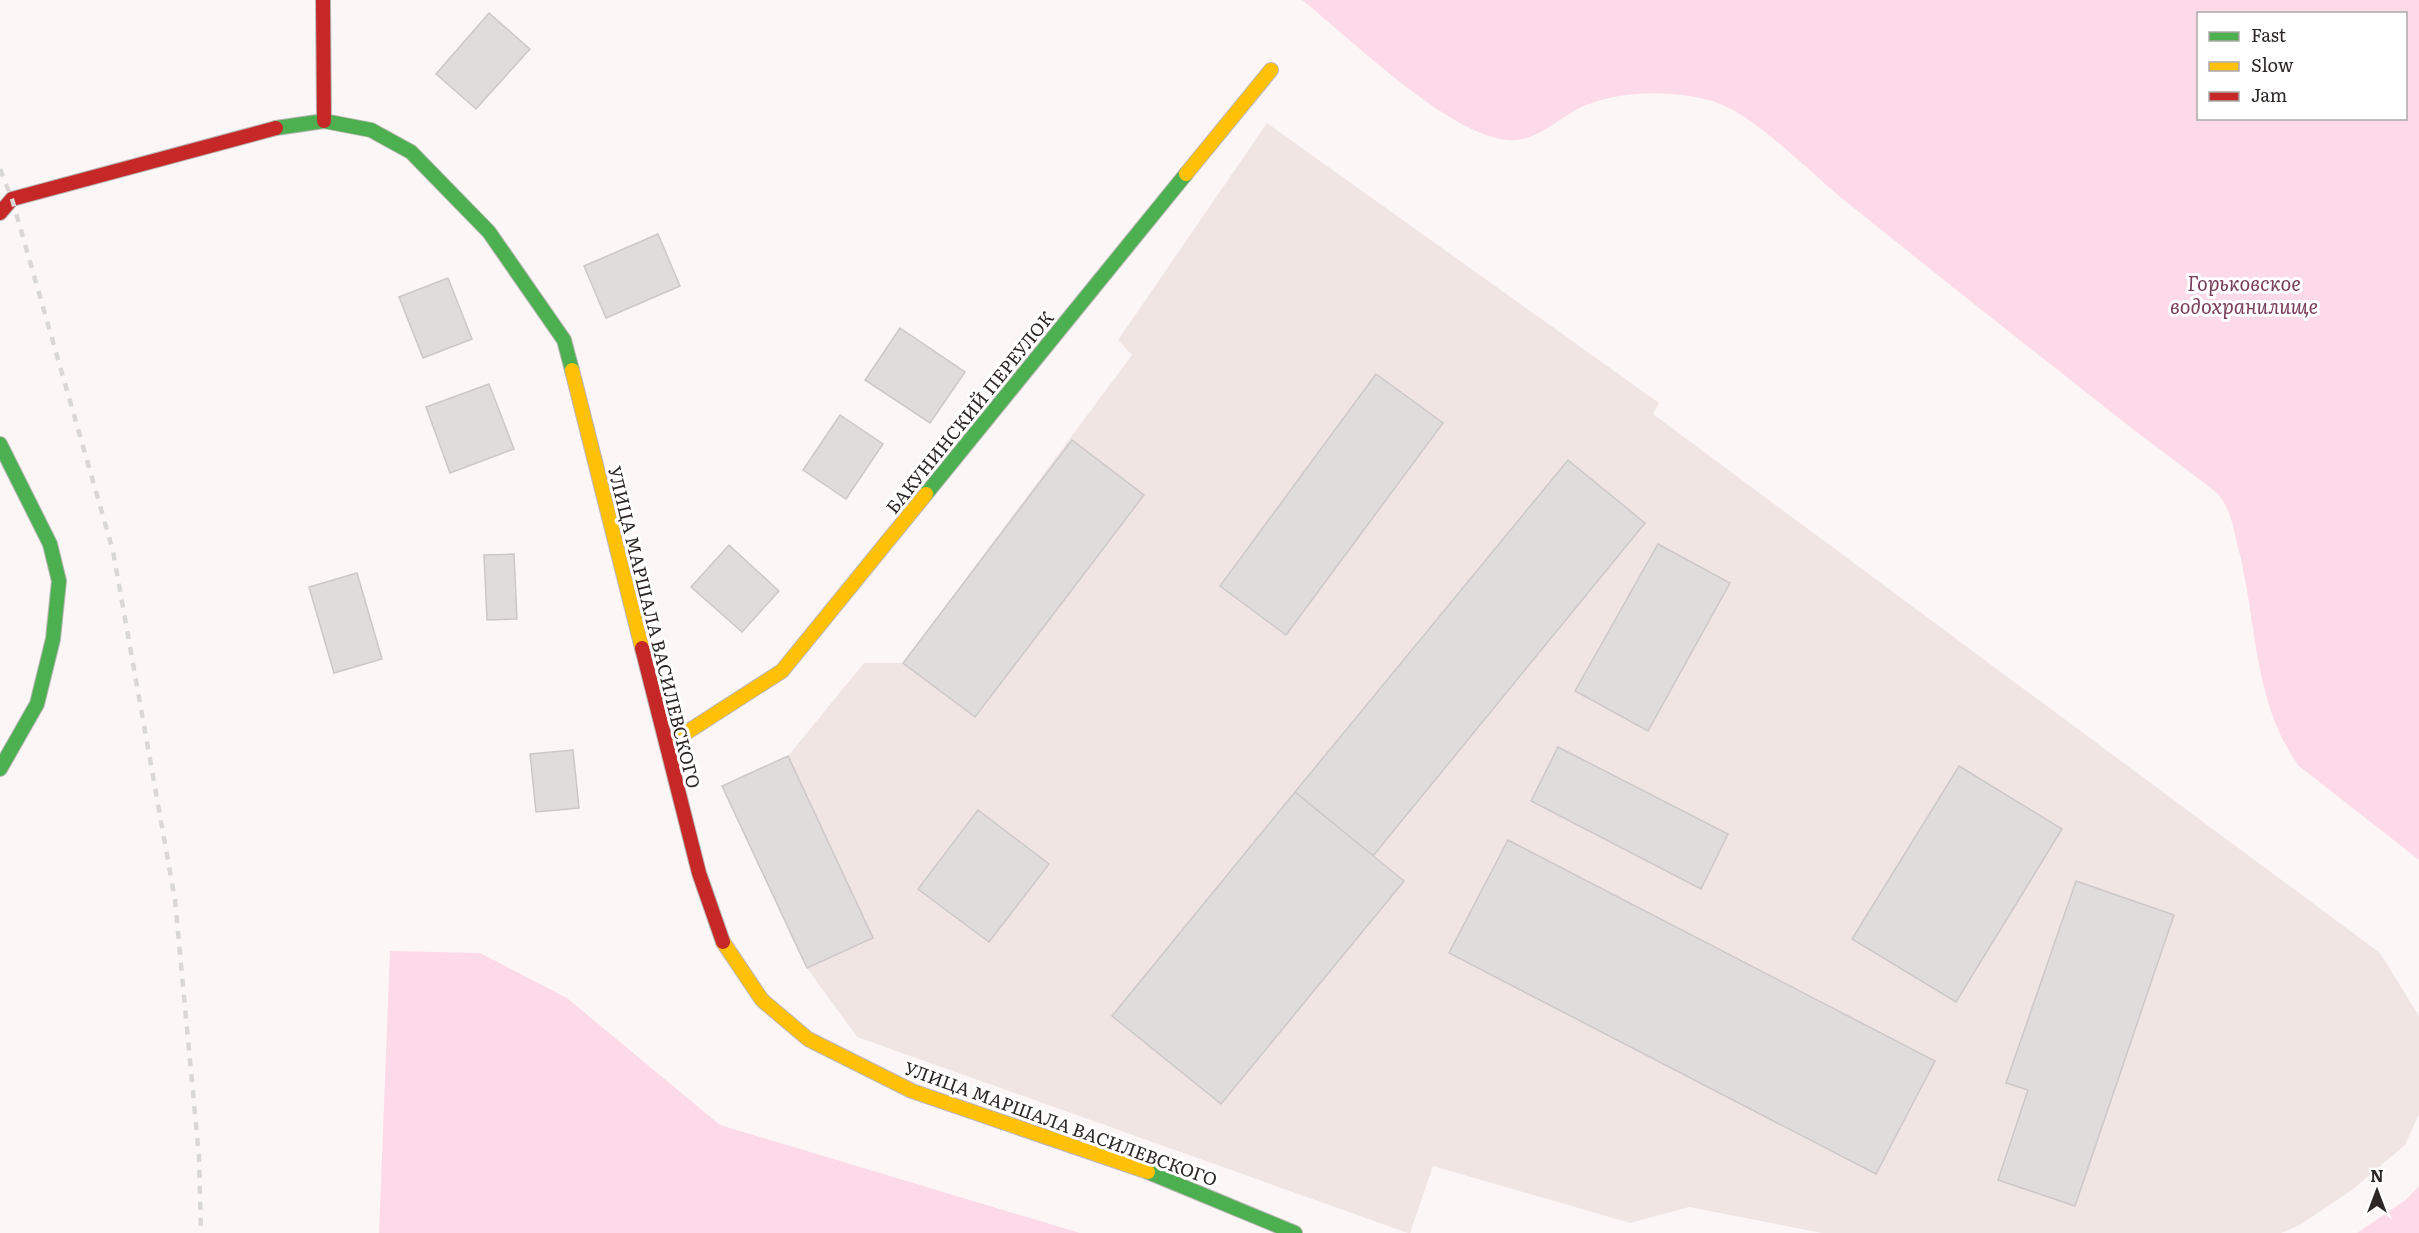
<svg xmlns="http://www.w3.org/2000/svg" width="2419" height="1233" font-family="Literata,serif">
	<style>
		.built { fill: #f0e5e3 }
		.water { fill: #fddae8; fill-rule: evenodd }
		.building { fill: #e0dcdb; stroke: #cdc8c8; stroke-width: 1.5 }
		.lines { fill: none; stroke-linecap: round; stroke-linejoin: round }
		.fast-casing { stroke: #bab6b5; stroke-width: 16 }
		.slow-casing { stroke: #bab6b5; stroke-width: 16 }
		.jam-casing { stroke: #bab6b5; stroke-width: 16 }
		.fast { stroke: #4caf50; stroke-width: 14 }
		.slow { stroke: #ffc107; stroke-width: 14 }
		.jam { stroke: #c62828; stroke-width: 14 }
		.rail { stroke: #dad8d7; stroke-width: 4.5; stroke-dasharray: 8 8; stroke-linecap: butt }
		.labels { text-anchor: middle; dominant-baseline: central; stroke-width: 6; stroke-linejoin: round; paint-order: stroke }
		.street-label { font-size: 18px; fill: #2d2726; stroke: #fff }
		.water-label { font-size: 20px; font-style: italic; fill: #7a3e5c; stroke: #fff }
	</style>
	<rect width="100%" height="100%" fill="#fcf7f6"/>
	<path class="built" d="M 1267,123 L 1659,403 L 1653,414 L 2380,953 L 2419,1016 L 2419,1114 L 2405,1145 L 2352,1190 L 2300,1225 L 2281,1233 L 1822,1233 L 1689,1207 L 1630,1223 L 1433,1166 L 1410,1233 L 1408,1233 L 857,1037 L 807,968 L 722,786 L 788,756 L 864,663 L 903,663 L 1132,355 L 1118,340 Z"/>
	<g class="water">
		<path d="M 1302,0 L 2419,0 L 2419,860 L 2299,766 C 2253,704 2257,620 2238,547 C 2233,527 2231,509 2217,493 C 2182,465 2146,440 2111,412 C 2023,343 1936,274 1849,204 C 1813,176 1754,113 1712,101 C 1673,90 1625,90 1586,105 C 1559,116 1538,143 1507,140 C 1447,134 1350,38 1302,0 ZM 2198,14 L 2406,14 L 2406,118 L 2198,118 Z"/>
		<path d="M 390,951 L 480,953 L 567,998 L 720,1125 L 1080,1233 L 379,1233 Z"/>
		<path d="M 2419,1186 L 2419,1233 L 2357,1233 L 2407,1199 Z"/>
	</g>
	<g class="building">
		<path d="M 489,13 L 530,49 L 476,109 L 436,74 Z"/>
		<path d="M 658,234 L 680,286 L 606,318 L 584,266 Z"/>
		<path d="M 448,278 L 472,339 L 423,358 L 399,297 Z"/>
		<path d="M 900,328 L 965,372 L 930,423 L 865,380 Z"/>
		<path d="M 1376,374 L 1443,423 L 1286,635 L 1220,586 Z"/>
		<path d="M 489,384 L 514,449 L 450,473 L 426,407 Z"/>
		<path d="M 840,415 L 883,444 L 846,499 L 803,470 Z"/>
		<path d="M 1072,440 L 1144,495 L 975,717 L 903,663 Z"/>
		<path d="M 1568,460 L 1645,523 L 1373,856 L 1295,792 Z"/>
		<path d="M 1658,544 L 1730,583 L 1648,731 L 1575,691 Z"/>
		<path d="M 729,545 L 779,591 L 742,632 L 691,587 Z"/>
		<path d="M 514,554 L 517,619 L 487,620 L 484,555 Z"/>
		<path d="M 357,573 L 382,659 L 334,673 L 309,587 Z"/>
		<path d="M 1558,747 L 1728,834 L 1701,889 L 1531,801 Z"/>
		<path d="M 573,750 L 579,808 L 536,812 L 530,754 Z"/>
		<path d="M 788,756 L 873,938 L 807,968 L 722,786 Z"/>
		<path d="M 1959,766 L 2062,829 L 1956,1002 L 1852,939 Z"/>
		<path d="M 1295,792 L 1404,881 L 1221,1104 L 1112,1016 Z"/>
		<path d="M 978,810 L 1049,864 L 989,942 L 918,889 Z"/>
		<path d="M 1508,840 L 1935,1061 L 1876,1174 L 1449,953 Z"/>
		<path d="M 2076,881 L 2174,915 L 2075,1206 L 1998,1180 L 2028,1090 L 2006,1083 Z"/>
	</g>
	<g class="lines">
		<defs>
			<g id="fast">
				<path d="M 276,128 L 324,121 L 371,130 L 411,152 L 489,232 L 564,340 L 572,370"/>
				<path d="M 0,444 L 50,544 L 59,581 L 53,639 L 37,704 L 0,769"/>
				<path d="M 926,494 L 1186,174"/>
				<path d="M 1148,1172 L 1295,1233"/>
			</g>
			<g id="slow">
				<path d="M 1186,174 L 1271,70"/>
				<path d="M 572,370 L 642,648"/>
				<path d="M 667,745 L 782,671 L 926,494"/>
				<path d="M 723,942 L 762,1000 L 808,1039 L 912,1091 L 1148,1172"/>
			</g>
			<g id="jam">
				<path d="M 323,0 L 324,121"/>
				<path d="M 0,213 L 12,199 L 276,128"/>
				<path d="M 642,648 L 699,873 L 723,942"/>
			</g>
		</defs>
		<use href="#fast" class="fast-casing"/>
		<use href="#slow" class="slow-casing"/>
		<use href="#jam" class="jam-casing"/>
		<use href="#fast" class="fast"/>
		<use href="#slow" class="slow"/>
		<use href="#jam" class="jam"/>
		<path class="rail" d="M 0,169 L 12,199 L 113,551 L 175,900 L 199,1157 L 201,1233"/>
	</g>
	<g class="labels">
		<g class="street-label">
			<text transform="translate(969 412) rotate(-51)">БАКУНИНСКИЙ ПЕРЕУЛОК</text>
			<text transform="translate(655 627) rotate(76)">УЛИЦА МАРШАЛА ВАСИЛЕВСКОГО</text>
			<text transform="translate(1061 1123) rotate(20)">УЛИЦА МАРШАЛА ВАСИЛЕВСКОГО</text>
		</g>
		<g class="water-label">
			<text x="2244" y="282">Горьковское<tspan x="2244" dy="23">водохранилище</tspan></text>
		</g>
	</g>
	<rect x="2197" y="12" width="210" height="108" fill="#ffffff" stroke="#aba9a8" stroke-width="1.5"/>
	<rect x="2209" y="32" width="30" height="9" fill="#4caf50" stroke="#aba9a8" stroke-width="1.5"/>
	<text x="2251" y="42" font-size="18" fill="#2d2726">Fast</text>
	<rect x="2209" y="62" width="30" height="9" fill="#ffc107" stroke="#aba9a8" stroke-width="1.5"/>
	<text x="2251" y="72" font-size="18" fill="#2d2726">Slow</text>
	<rect x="2209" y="92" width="30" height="9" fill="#c62828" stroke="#aba9a8" stroke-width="1.5"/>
	<text x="2251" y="102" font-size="18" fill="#2d2726">Jam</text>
	<g transform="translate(2377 1191)" stroke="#ffffff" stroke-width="4.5" paint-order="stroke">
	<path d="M0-4.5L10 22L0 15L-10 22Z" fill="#2d2726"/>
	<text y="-9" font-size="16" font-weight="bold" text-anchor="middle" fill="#2d2726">N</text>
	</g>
</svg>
